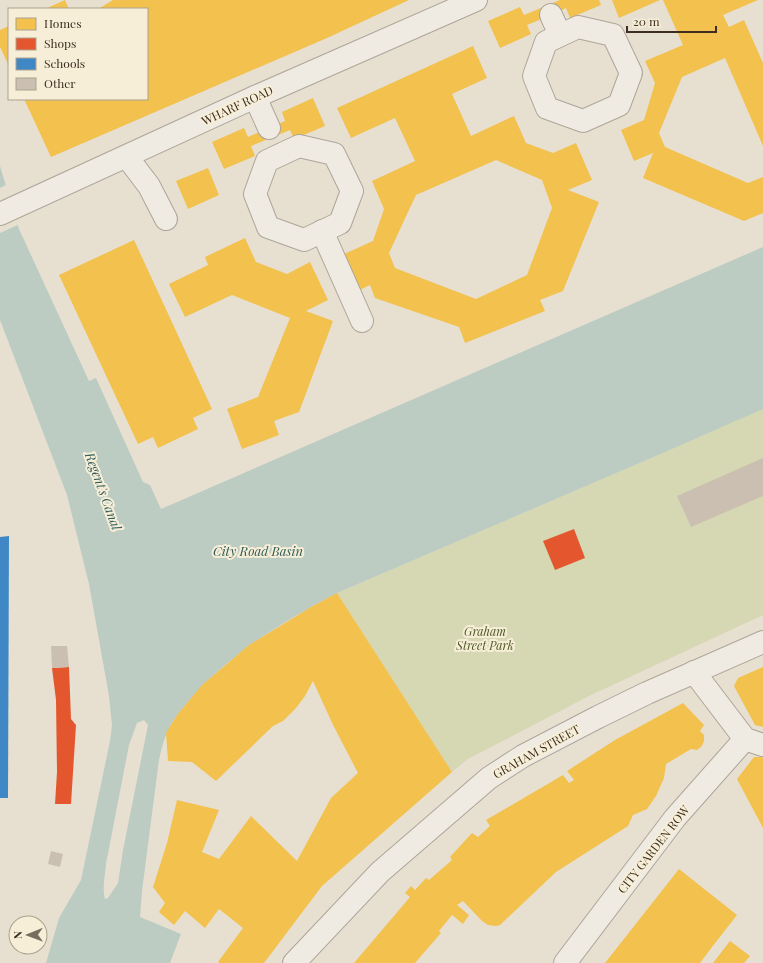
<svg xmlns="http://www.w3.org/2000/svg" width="763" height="963" font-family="'Playfair Display',serif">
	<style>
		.green { fill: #d6d7b3 }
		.water { fill: #bcccc2; fill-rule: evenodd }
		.pier { fill: #e7e0d1 }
		.homes { fill: #f2c14e; fill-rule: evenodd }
		.shops { fill: #e4572e }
		.schools { fill: #3f88c5 }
		.building { fill: #cbbfb2 }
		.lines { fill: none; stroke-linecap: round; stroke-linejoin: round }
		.minor-casing { stroke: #ada599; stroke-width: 24 }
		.minor { stroke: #efebe3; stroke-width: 22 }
		.labels { text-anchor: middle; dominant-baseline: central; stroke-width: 4; stroke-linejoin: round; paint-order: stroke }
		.street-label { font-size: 12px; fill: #3d2e20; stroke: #f7eed8 }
		.park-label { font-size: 12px; font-style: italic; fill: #4d5a26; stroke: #f7eed8 }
		.water-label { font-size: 13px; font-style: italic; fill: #2f5d5a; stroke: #f7eed8 }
	</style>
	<rect width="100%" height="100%" fill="#e7e0d1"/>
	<path class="green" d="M 763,406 L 763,615 L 589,696 L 468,759 L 452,772 L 337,593 L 649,459 Z"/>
	<path class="water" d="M 0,166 L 19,229 L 89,381 L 96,378 L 143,482 L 150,485 L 161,509 L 763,247 L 763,409 L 649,459 L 337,593 C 283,622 228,654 189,701 C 183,708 176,715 172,723 C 165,735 162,746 159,760 L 142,891 L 140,917 L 181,934 L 170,963 L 46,963 L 59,918 L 81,880 L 110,741 L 112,725 L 109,696 L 89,584 L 67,495 L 0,320 ZM 144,720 L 148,725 L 123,850 L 118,883 L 108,898 L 105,899 C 102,888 105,876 106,864 L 129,745 L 137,723 Z"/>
	<path class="pier" d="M 8,184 L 20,224 L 0,233 L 0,188 Z"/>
	<g class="homes">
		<path d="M 65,0 L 69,9 L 45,9 Z"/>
		<path d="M 113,0 L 409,0 L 327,38 L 51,157 L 24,99 L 147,99 L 147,9 L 98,9 Z"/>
		<path d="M 560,0 L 599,0 L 601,5 L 570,18 L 566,8 L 551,15 L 527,25 L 531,34 L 500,48 L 488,21 L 520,7 L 524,15 Z"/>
		<path d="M 612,0 L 660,0 L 619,18 Z"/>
		<path d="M 663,0 L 758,0 L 723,15 L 729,27 L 744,20 L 763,63 L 763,146 L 725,58 L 682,77 L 659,133 L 665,147 L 748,183 L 763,177 L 763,213 L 744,221 L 643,178 L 653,153 L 634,161 L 621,130 L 644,120 L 655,83 L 645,61 L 683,45 Z"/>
		<path d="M 9,26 L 9,66 L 0,47 L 0,30 Z"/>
		<path d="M 473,46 L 487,78 L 452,94 L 471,136 L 514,116 L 526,143 L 553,153 L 576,143 L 592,180 L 568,190 L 599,202 L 563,291 L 540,300 L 545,311 L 465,343 L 459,327 L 375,298 L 370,285 L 358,291 L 342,255 L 373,241 L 384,209 L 372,181 L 415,161 L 395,118 L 351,138 L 337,108 ZM 496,160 L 542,180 L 552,208 L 527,275 L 476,299 L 395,268 L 389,253 L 416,195 Z"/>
		<path d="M 313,98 L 325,126 L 294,139 L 290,130 L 251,146 L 255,156 L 224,169 L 212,142 L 244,128 L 248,137 L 285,121 L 282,112 Z"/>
		<path d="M 208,168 L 219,195 L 188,209 L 176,181 Z"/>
		<path d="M 245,238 L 256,262 L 287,274 L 310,262 L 328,300 L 306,311 L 333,321 L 299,412 L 274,421 L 279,435 L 242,449 L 227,409 L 258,397 L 290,318 L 232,295 L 185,317 L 169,284 L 208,265 L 205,257 Z"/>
		<path d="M 134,240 L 212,409 L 193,418 L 198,429 L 158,448 L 153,437 L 138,444 L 59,275 Z"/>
		<path d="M 337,593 L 452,772 L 322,886 L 264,963 L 220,963 L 218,962 L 243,928 L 219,909 L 205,928 L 185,911 L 174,925 L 159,912 L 165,903 L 153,887 L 167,843 L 177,800 L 219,810 L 202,852 L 219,859 L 251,816 L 297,861 L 331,798 L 358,773 L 333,725 L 313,681 L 305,696 L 296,708 L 283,721 L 273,726 L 216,781 L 192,762 L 168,761 L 166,733 L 177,715 L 202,685 L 249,645 L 311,607 Z"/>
		<path d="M 763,667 L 763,727 L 755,725 L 734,686 L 738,678 Z"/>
		<path d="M 683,703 L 704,725 L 700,731 L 704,735 L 704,741 L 702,746 L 697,750 L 691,749 L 666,764 L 664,778 L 656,796 L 647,809 L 633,815 L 628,826 L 556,872 L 500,925 L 496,926 L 488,925 L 482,921 L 463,901 L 457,905 L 469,915 L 463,924 L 452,915 L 439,931 L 441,933 L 415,963 L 354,963 L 410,897 L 405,893 L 411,886 L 415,890 L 426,878 L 429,880 L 452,860 L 450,857 L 472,833 L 478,837 L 490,826 L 486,820 L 563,775 L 569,783 L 574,780 L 567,771 L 615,740 Z"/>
		<path d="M 754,757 L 762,757 L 763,758 L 763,828 L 737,779 Z"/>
		<path d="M 679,869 L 737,915 L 712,947 L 700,963 L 605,963 Z"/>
		<path d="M 730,941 L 750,956 L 744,963 L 713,963 Z"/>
	</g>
	<g class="shops">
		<path d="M 574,529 L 585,558 L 555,570 L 543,541 Z"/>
		<path d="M 69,667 L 71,719 L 76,725 L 71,804 L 55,804 L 57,772 L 56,700 L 52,668 Z"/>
	</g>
	<path class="schools" d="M 9,536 L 8,798 L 0,798 L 0,537 Z"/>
	<g class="building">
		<path d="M 763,458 L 763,496 L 691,527 L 677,496 Z"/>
		<path d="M 51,646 L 67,646 L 69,667 L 52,668 Z"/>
		<path d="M 51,851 L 63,854 L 60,867 L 48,864 Z"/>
	</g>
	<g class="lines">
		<defs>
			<g id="minor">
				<path d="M 551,15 L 560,35"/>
				<path d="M 578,27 L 613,35 L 631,73 L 619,105 L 583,121 L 547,108 L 534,76 L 546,42 Z"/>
				<path d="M 255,97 L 269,128"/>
				<path d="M 299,146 L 334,154 L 352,191 L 340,223 L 304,240 L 268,227 L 255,194 L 267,161 Z"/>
				<path d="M 127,157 L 149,186 L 166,219"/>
				<path d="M 0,214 L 255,97 L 476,0"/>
				<path d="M 322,231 L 362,321"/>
				<path d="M 694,672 L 745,739 L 763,745"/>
				<path d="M 294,963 L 380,872 L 489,778 L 523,756 L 598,717 L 647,693 L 763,642"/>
				<path d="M 565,963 L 675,818 L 745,739"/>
			</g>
		</defs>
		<use href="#minor" class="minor-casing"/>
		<use href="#minor" class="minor"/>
	</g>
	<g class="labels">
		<g class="street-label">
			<text transform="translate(237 105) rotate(-25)">WHARF ROAD</text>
			<text transform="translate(536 751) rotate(-29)">GRAHAM STREET</text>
			<text transform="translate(653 849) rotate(-52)">CITY GARDEN ROW</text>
		</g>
		<g class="park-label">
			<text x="485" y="631">Graham<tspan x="485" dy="14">Street Park</tspan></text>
		</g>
		<g class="water-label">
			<text transform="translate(104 491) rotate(70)">Regent's Canal</text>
			<text x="258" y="550">City Road Basin</text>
		</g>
	</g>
	<rect x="8" y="8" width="140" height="92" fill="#f7eed8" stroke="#ada18e"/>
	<rect x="16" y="18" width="20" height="12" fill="#f2c14e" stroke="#ada18e"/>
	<text x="44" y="28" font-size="12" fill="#3d2e20">Homes</text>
	<rect x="16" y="38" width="20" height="12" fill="#e4572e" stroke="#ada18e"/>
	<text x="44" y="48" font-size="12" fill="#3d2e20">Shops</text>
	<rect x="16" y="58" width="20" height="12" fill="#3f88c5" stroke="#ada18e"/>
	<text x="44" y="68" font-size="12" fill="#3d2e20">Schools</text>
	<rect x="16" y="78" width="20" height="12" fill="#cbbfb2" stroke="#ada18e"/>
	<text x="44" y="88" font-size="12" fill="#3d2e20">Other</text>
	<g transform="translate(28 935) rotate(269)"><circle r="19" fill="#f7eed8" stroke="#ada18e"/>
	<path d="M0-3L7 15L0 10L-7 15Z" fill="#786c5e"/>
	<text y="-6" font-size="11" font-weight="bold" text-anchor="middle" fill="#3d2e20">N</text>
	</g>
	<path d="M627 26v6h89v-6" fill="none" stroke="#3d2e20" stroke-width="2"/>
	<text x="633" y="26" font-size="12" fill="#3d2e20" stroke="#f7eed8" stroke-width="3" paint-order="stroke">20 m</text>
</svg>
